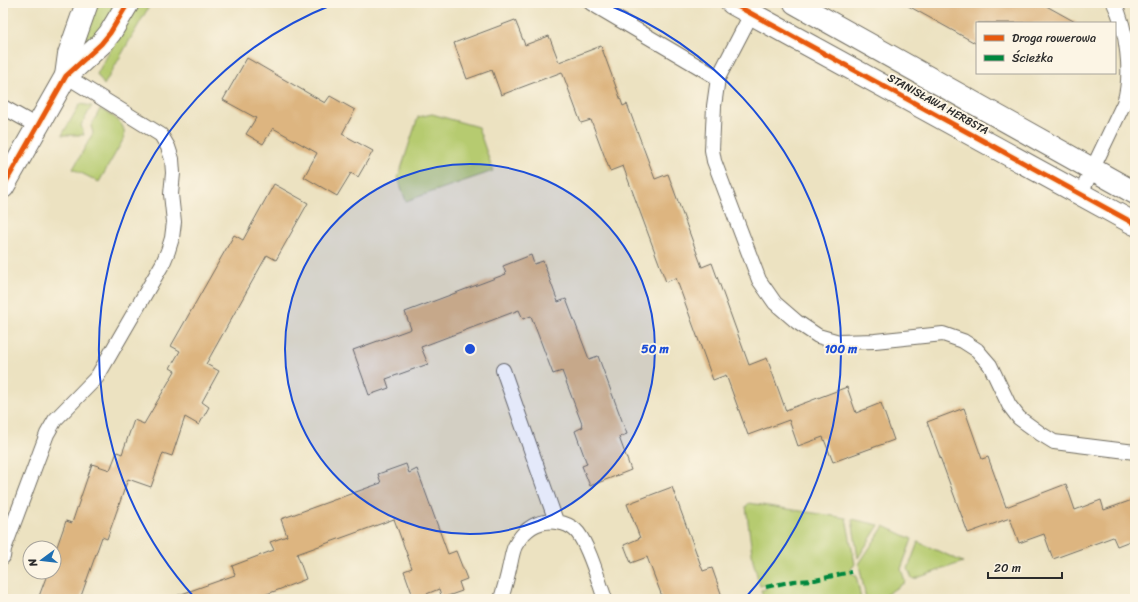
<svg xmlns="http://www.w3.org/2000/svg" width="1138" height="602" font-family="Sriracha,sans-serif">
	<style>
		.green { fill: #b6cb6f; stroke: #707b4d }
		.building { fill: #ddb580 }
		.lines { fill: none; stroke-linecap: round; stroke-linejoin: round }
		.service-casing { stroke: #6f6b60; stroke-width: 16 }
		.tertiary-casing { stroke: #6f6b60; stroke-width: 24 }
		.service { stroke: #fff; stroke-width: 14 }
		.tertiary { stroke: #fff; stroke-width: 22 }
		.quiet { stroke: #00873e; stroke-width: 4; stroke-dasharray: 8 4; stroke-linecap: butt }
		.cycleway-casing { stroke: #fcf5e5; stroke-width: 8 }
		.cycleway { stroke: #e8590c; stroke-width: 5 }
		.ring { fill: none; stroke: #1d4ed8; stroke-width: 2 }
		.labels { text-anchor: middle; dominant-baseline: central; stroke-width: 4; stroke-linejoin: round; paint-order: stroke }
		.street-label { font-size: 11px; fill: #2b2b2b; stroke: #fcf5e5 }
		.centre { fill: #1d4ed8; stroke: #fcf5e5; stroke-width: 2 }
		.ring-label { font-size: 12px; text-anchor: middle; font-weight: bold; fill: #1d4ed8; stroke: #fcf5e5; stroke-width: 4; stroke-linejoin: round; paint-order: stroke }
	</style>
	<rect width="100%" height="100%" fill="#fcf5e5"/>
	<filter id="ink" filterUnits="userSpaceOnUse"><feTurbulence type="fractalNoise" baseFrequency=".025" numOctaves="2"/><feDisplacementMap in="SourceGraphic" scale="8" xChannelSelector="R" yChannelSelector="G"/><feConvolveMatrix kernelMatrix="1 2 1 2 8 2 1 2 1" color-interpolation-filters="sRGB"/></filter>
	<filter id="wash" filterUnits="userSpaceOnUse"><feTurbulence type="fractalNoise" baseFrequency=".012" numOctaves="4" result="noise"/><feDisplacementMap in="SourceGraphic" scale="16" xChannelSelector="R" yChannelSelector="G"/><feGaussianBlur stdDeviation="0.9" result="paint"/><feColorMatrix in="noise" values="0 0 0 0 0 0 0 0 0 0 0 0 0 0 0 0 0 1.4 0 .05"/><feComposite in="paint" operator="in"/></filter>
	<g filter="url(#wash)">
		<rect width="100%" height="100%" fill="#ece2c1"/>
		<g class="green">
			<path d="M 96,3 L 120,3 L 88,46 L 83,44 Z"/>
			<path d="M 137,3 L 151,3 L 104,85 L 97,74 Z"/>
			<path d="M 80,104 L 92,106 L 81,125 L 84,135 L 62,135 Z"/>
			<path d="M 100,109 C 113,116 129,124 123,140 L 99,182 L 73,169 L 93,133 L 91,126 Z"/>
			<path d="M 432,114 L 478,127 L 493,171 L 406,201 L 398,178 L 418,117 Z"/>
			<path d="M 749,503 L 846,518 L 855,564 L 851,569 L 851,573 L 856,575 L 861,599 L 764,599 L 761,590 L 766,589 L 765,585 L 760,586 L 753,561 L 746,506 Z"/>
			<path d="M 852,519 L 879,525 L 858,558 Z"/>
			<path d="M 884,526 L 912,539 L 901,569 L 905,581 L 904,583 L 879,599 L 866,599 L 859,564 Z"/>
			<path d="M 918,542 L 963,562 L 914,579 L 912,578 L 908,569 Z"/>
		</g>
		<g id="blocks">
			<g class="building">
				<path d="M 903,3 L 1041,3 L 1077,23 L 977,23 L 977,44 Z"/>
				<path d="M 515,20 L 525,45 L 549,36 L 559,62 L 601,46 L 623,106 L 627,104 L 655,179 L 668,174 L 702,267 L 712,263 L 749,365 L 767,358 L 786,411 L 786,410 L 847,387 L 856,413 L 881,403 L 894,440 L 833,462 L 823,437 L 798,446 L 789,420 L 748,435 L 726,375 L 713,380 L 676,278 L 666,282 L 623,166 L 610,171 L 591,120 L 581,123 L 562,72 L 501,95 L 492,70 L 467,79 L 454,43 Z"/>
				<path d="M 247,58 L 325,103 L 330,96 L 355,110 L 342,134 L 373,151 L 358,177 L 351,173 L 337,196 L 304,177 L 317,153 L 273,128 L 263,144 L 246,134 L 256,118 L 223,100 Z"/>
				<path d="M 274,184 L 308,203 L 276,260 L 267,255 L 206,364 L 219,371 L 202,402 L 209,407 L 199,425 L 185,417 L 172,456 L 163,453 L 151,487 L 128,479 L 107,539 L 102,537 L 80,599 L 38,599 L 48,572 L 54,572 L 54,555 L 66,521 L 72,523 L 92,464 L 110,470 L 117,452 L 122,454 L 134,420 L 144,424 L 175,371 L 170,368 L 180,351 L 171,346 L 234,235 L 243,240 Z"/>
				<path d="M 531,255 L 534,264 L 543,261 L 558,302 L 566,299 L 589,359 L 598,356 L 627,434 L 619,437 L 631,470 L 590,486 L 582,466 L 587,464 L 575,431 L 583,427 L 562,371 L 553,374 L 531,316 L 523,319 L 519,310 L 421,347 L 428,364 L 386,379 L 389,388 L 369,395 L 353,350 L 411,329 L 405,312 L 506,274 L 503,266 Z"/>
				<path d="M 964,408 L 982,459 L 988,457 L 1006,507 L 1066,484 L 1075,510 L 1101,500 L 1104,510 L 1135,499 L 1135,539 L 1117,546 L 1113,537 L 1053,559 L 1044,534 L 1019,543 L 1010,518 L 968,533 L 927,422 Z"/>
				<path d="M 406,464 L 409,473 L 417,469 L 448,554 L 456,551 L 467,579 L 459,582 L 462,591 L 442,598 L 439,589 L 414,599 L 404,571 L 412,568 L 394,519 L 297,554 L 306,579 L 278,590 L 253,599 L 177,599 L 176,596 L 235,575 L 232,566 L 274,550 L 270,542 L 287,536 L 281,519 L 381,483 L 378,474 Z"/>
				<path d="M 672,487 L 703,571 L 712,568 L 723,599 L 663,599 L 647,557 L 631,563 L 624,545 L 640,538 L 627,504 Z"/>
			</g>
		</g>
	</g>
	<g filter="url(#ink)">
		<use href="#blocks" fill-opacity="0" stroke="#6f6b60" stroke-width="1"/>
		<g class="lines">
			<defs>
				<g id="service">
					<path d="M 591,3 L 718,78"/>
					<path d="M 757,3 L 718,78 L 714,106 L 712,150 L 714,161 L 759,280 L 775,303 L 797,322 L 818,336 L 839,342 L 875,341 L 943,334 L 963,341 L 977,350 L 990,365 L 1009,405 L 1019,418 L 1041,434 L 1054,442 L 1135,452"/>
					<path d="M 3,107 L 37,126"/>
					<path d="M 1081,193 L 1124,103 C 1133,75 1127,29 1114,3"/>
					<path d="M 503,370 L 556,521"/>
					<path d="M 3,557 L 4,549 L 47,434 L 55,420 L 97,377 L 163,263 L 168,251 L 172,238 L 174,222 L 171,194 L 173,173 L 172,159 L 168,147 L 161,135 L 66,76"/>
					<path d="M 501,599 C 504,589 507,579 509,569 C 511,562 512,552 515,546 C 522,533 531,524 545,522 C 556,520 571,524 578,533 C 590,549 598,580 605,599"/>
				</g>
				<g id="tertiary">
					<path d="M 732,3 L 1135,224"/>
					<path d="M 795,3 L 1135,193"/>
					<path d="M 66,76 L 69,54 L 87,3"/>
					<path d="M 3,187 L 66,76 L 101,44 L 110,33 L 128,3"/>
				</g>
			</defs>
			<use href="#service" class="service-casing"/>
			<use href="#tertiary" class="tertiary-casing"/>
			<use href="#service" class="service"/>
			<use href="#tertiary" class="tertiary"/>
			<path class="quiet" d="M 766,587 L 794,581 L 815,580 L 851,572"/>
			<defs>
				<g id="cycleway">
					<path d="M 732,3 L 1135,224"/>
					<path d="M 3,187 L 66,76 L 101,44 L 110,33 L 128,3"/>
				</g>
			</defs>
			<use href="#cycleway" class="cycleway-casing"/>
			<use href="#cycleway" class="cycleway"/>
		</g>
	</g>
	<circle cx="470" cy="349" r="185" fill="#1d4ed8" fill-opacity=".12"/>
	<g class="ring">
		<circle cx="470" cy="349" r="185"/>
		<path d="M194 597A371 371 0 0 1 334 4M606 4A371 371 0 0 1 746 597"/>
	</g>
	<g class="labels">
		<g class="street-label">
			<text transform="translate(938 104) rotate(29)">STANISŁAWA HERBSTA</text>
		</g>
	</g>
	<circle cx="470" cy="349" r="6" class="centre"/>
	<g class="ring-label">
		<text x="655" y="353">50 m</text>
		<text x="841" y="353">100 m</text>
	</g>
	<rect width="1138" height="602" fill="none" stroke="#fcf5e5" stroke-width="16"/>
	<rect x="976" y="22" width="140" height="52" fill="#fcf5e5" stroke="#a8a49b"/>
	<rect x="984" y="35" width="20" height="6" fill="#e8590c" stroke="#a8a49b"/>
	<text x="1012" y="42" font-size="12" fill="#2b2b2b">Droga rowerowa</text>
	<rect x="984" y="55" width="20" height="6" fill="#00873e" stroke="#a8a49b"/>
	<text x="1012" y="62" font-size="12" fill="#2b2b2b">Ścieżka</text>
	<g transform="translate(42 560) rotate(255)"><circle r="19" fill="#fcf5e5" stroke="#a8a49b"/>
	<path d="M0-3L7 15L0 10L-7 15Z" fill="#1f6fb2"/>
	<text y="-6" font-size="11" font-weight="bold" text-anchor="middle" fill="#2b2b2b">N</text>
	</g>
	<path d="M988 572v6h74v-6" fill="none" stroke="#2b2b2b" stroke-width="2"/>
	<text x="994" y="572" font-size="12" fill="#2b2b2b" stroke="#fcf5e5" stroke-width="3" paint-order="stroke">20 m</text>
</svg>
